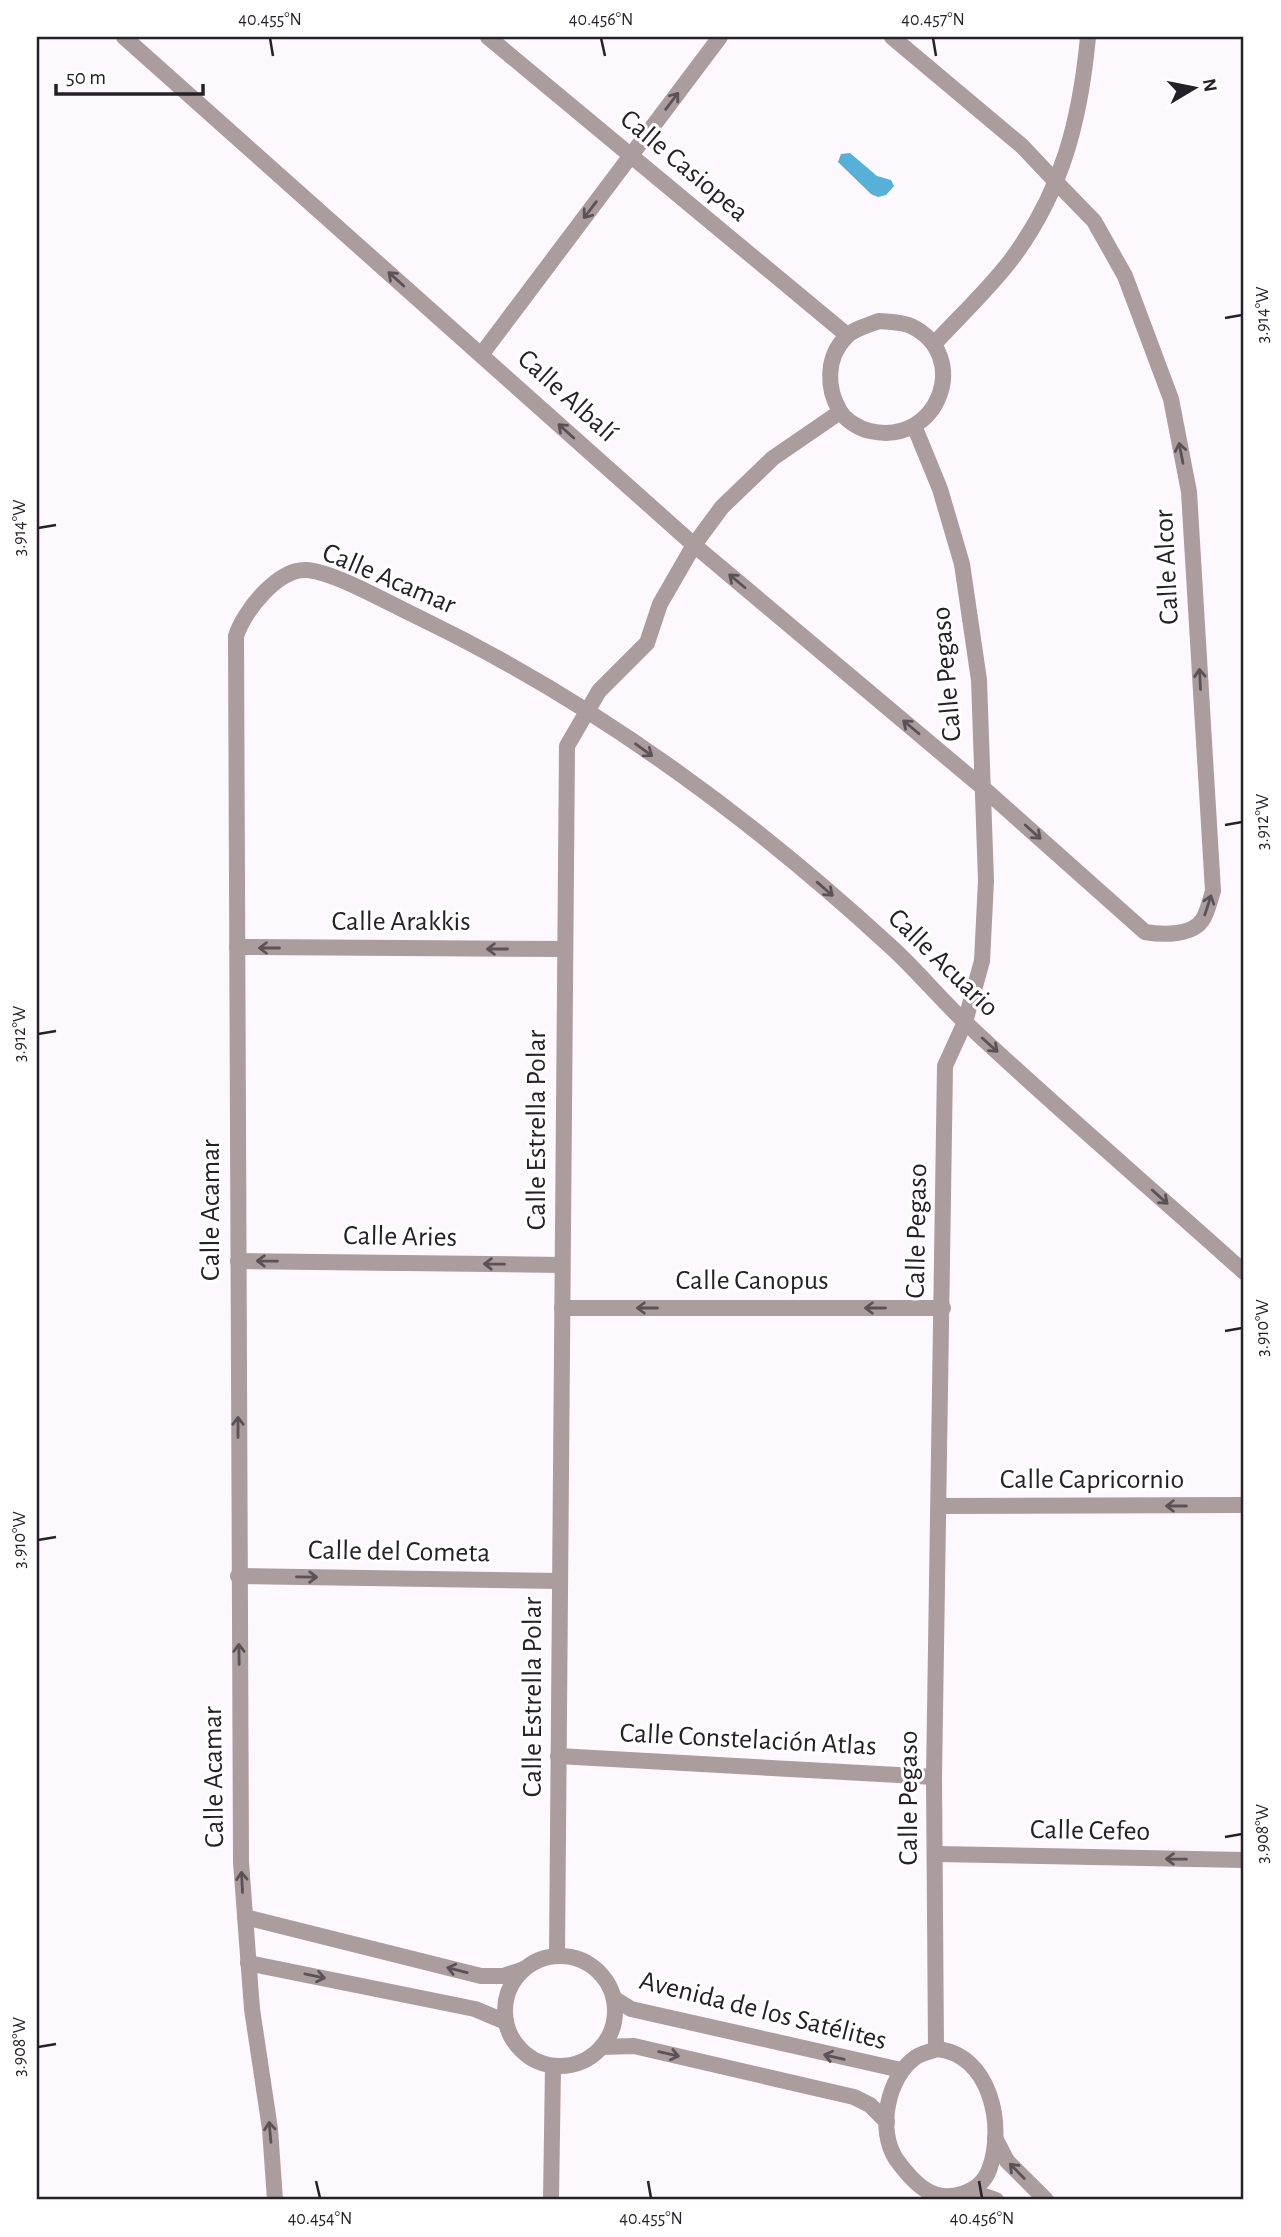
<svg xmlns="http://www.w3.org/2000/svg" width="1281" height="2237" font-family="'Alegreya Sans',sans-serif">
	<style>
		.water { fill: #56b0d8 }
		.lines { fill: none; stroke-linecap: round; stroke-linejoin: round }
		.minor { stroke: #ab9c9d; stroke-width: 16 }
		.oneway { stroke: #5b5257 }
		.ticks { fill: none; stroke: #262029; stroke-width: 2.5 }
		.labels { text-anchor: middle; dominant-baseline: central; stroke-width: 6; stroke-linejoin: round; paint-order: stroke }
		.street-label { font-size: 28px; fill: #262029; stroke: #fff }
		.neatline { fill: none; stroke: #262029; stroke-width: 2.5 }
		.ticks-label { font-size: 18px; text-anchor: middle; fill: #262029 }
	</style>
	<rect width="100%" height="100%" fill="#fcf8fd"/>
	<path class="water" d="M 850,153 L 877,176 L 891,180 L 894,186 L 886,195 L 878,197 L 871,194 L 838,162 L 841,154 Z"/>
	<g class="lines">
		<g class="minor">
			<path d="M 124,37 L 694,545 L 982,787 L 1145,932 C 1162,935 1193,936 1203,919 C 1208,911 1210,900 1213,891 L 1189,492 L 1171,399 L 1125,276 L 1094,221 L 1057,183 L 1022,146 L 892,37"/>
			<path d="M 488,37 L 847,335"/>
			<path d="M 879,321 C 889,322 902,322 911,326 C 972,355 939,447 870,431 C 860,429 846,421 840,411 C 826,388 826,357 846,337 C 853,329 869,325 879,321 Z"/>
			<path d="M 935,343 C 960,316 988,290 1011,260 C 1062,192 1080,121 1088,37"/>
			<path d="M 481,355 L 720,37"/>
			<path d="M 915,428 L 940,489 L 962,564 L 979,680 L 986,881 L 982,961 L 965,1022 L 945,1066 L 934,1777 L 936,2049"/>
			<path d="M 237,947 L 565,949"/>
			<path d="M 238,1261 L 562,1265"/>
			<path d="M 562,1308 L 943,1308"/>
			<path d="M 940,1506 L 1244,1505"/>
			<path d="M 238,1576 L 560,1581"/>
			<path d="M 558,1756 L 934,1777"/>
			<path d="M 935,1854 L 1244,1860"/>
			<path d="M 245,1917 L 481,1976 L 503,1976 L 524,1969"/>
			<path d="M 557,1955 L 567,746 L 599,691 L 647,643 L 660,604 L 694,545 L 722,507 L 773,458 L 840,412"/>
			<circle cx="560" cy="2011" r="55"/>
			<path d="M 248,1963 L 475,2009 L 506,2022"/>
			<path d="M 615,1999 L 631,2009 L 901,2070"/>
			<path d="M 602,2047 L 634,2046 L 854,2097 L 870,2105 L 887,2122"/>
			<path d="M 936,2049 C 990,2053 1006,2126 989,2170 C 980,2194 947,2203 926,2190 C 914,2183 904,2170 896,2159 C 877,2130 887,2077 916,2057 C 922,2053 930,2052 936,2049 Z"/>
			<path d="M 995,2138 L 1007,2161 L 1046,2200"/>
			<path d="M 970,2191 L 996,2200"/>
			<path d="M 275,2200 L 270,2129 L 252,2009 L 241,1862 L 236,636 C 244,611 278,568 307,570 C 335,572 392,605 420,618 C 592,701 749,816 889,945 C 916,969 939,998 966,1023 C 1056,1108 1152,1189 1244,1272"/>
			<path d="M 551,2200 L 553,2066"/>
		</g>
	</g>
	<defs><path id="oneway-shaft" d="M-6 0H5M1.5-3L5.5 0L1.5 3" fill="none" stroke-width="1.6" stroke-linecap="round" stroke-linejoin="round" transform="scale(1.75)"/></defs>
	<g class="oneway">
		<use href="#oneway-shaft" transform="translate(672 101) rotate(-53)"/>
		<use href="#oneway-shaft" transform="translate(590 210) rotate(127)"/>
		<use href="#oneway-shaft" transform="translate(396 279) rotate(-138)"/>
		<use href="#oneway-shaft" transform="translate(566 431) rotate(-138)"/>
		<use href="#oneway-shaft" transform="translate(1181 453) rotate(-101)"/>
		<use href="#oneway-shaft" transform="translate(737 581) rotate(-140)"/>
		<use href="#oneway-shaft" transform="translate(1200 679) rotate(-93)"/>
		<use href="#oneway-shaft" transform="translate(911 727) rotate(-140)"/>
		<use href="#oneway-shaft" transform="translate(644 750) rotate(36)"/>
		<use href="#oneway-shaft" transform="translate(1033 832) rotate(42)"/>
		<use href="#oneway-shaft" transform="translate(825 889) rotate(41)"/>
		<use href="#oneway-shaft" transform="translate(1208 905) rotate(-72)"/>
		<use href="#oneway-shaft" transform="translate(269 948) rotate(-180)"/>
		<use href="#oneway-shaft" transform="translate(497 949) rotate(-180)"/>
		<use href="#oneway-shaft" transform="translate(990 1045) rotate(42)"/>
		<use href="#oneway-shaft" transform="translate(1160 1197) rotate(42)"/>
		<use href="#oneway-shaft" transform="translate(267 1261) rotate(-179)"/>
		<use href="#oneway-shaft" transform="translate(494 1264) rotate(-179)"/>
		<use href="#oneway-shaft" transform="translate(647 1308) rotate(180)"/>
		<use href="#oneway-shaft" transform="translate(875 1308) rotate(180)"/>
		<use href="#oneway-shaft" transform="translate(238 1427) rotate(-90)"/>
		<use href="#oneway-shaft" transform="translate(1176 1506) rotate(180)"/>
		<use href="#oneway-shaft" transform="translate(307 1577) rotate(1)"/>
		<use href="#oneway-shaft" transform="translate(239 1654) rotate(-91)"/>
		<use href="#oneway-shaft" transform="translate(1176 1859) rotate(-179)"/>
		<use href="#oneway-shaft" transform="translate(242 1882) rotate(-93)"/>
		<use href="#oneway-shaft" transform="translate(457 1970) rotate(-166)"/>
		<use href="#oneway-shaft" transform="translate(315 1976) rotate(12)"/>
		<use href="#oneway-shaft" transform="translate(669 2054) rotate(13)"/>
		<use href="#oneway-shaft" transform="translate(834 2057) rotate(-167)"/>
		<use href="#oneway-shaft" transform="translate(270 2132) rotate(-95)"/>
		<use href="#oneway-shaft" transform="translate(1017 2171) rotate(-134)"/>
	</g>
	<path class="ticks" d="M 270,38 L 273,56M 601,38 L 605,56M 933,38 L 936,56M 1225,318 L 1242,315M 38,528 L 56,525M 1225,825 L 1242,822M 38,1034 L 56,1031M 1225,1331 L 1242,1328M 38,1540 L 56,1537M 1225,1837 L 1242,1834M 38,2047 L 56,2044M 316,2181 L 320,2198M 648,2181 L 651,2198M 979,2181 L 982,2198"/>
	<g class="labels">
		<g class="street-label">
			<text transform="translate(684 166) rotate(40)">Calle Casiopea</text>
			<text transform="translate(567 396) rotate(42)">Calle Albalí</text>
			<text transform="translate(1167 567) rotate(-93)">Calle Alcor</text>
			<text transform="translate(389 579) rotate(23)">Calle Acamar</text>
			<text transform="translate(947 674) rotate(-95)">Calle Pegaso</text>
			<text x="401" y="922">Calle Arakkis</text>
			<text transform="translate(943 963) rotate(44)">Calle Acuario</text>
			<text transform="translate(537 1130) rotate(-90)">Calle Estrella Polar</text>
			<text transform="translate(211 1210) rotate(-90)">Calle Acamar</text>
			<text transform="translate(917 1231) rotate(-89)">Calle Pegaso</text>
			<text transform="translate(400 1237) rotate(1)">Calle Aries</text>
			<text x="752" y="1281">Calle Canopus</text>
			<text x="1092" y="1480">Calle Capricornio</text>
			<text transform="translate(399 1552) rotate(1)">Calle del Cometa</text>
			<text transform="translate(533 1697) rotate(-90)">Calle Estrella Polar</text>
			<text transform="translate(748 1740) rotate(3)">Calle Constelación Atlas</text>
			<text transform="translate(214 1777) rotate(-91)">Calle Acamar</text>
			<text transform="translate(909 1798) rotate(-90)">Calle Pegaso</text>
			<text transform="translate(1090 1831) rotate(1)">Calle Cefeo</text>
			<text transform="translate(763 2011) rotate(14)">Avenida de los Satélites</text>
		</g>
	</g>
	<rect width="1281" height="2237" fill="none" stroke="#ffffff" stroke-width="77"/>
	<g transform="translate(1194 88) rotate(80)" stroke="#ffffff" stroke-width="5" paint-order="stroke">
	<path d="M0-5L12 26L0 18L-12 26Z" fill="#262029"/>
	<text y="-10" font-size="19" font-weight="bold" text-anchor="middle" fill="#262029">N</text>
	</g>
	<path d="M56 84v10h147v-10" fill="none" stroke="#262029" stroke-width="3.5"/>
	<text x="66" y="84" font-size="21" fill="#262029" stroke="#ffffff" stroke-width="5" paint-order="stroke">50 m</text>
	<rect x="38" y="38" width="1204" height="2160" class="neatline"/>
	<g class="ticks-label">
		<text x="270" y="25">40.455°N</text>
		<text x="601" y="25">40.456°N</text>
		<text x="933" y="25">40.457°N</text>
		<text transform="translate(1262 315) rotate(-90)" y="6">3.914°W</text>
		<text transform="translate(19 528) rotate(-90)" y="6">3.914°W</text>
		<text transform="translate(1262 822) rotate(-90)" y="6">3.912°W</text>
		<text transform="translate(19 1034) rotate(-90)" y="6">3.912°W</text>
		<text transform="translate(1262 1328) rotate(-90)" y="6">3.910°W</text>
		<text transform="translate(19 1540) rotate(-90)" y="6">3.910°W</text>
		<text transform="translate(1262 1834) rotate(-90)" y="6">3.908°W</text>
		<text transform="translate(19 2047) rotate(-90)" y="6">3.908°W</text>
		<text x="320" y="2224">40.454°N</text>
		<text x="651" y="2224">40.455°N</text>
		<text x="982" y="2224">40.456°N</text>
	</g>
</svg>
